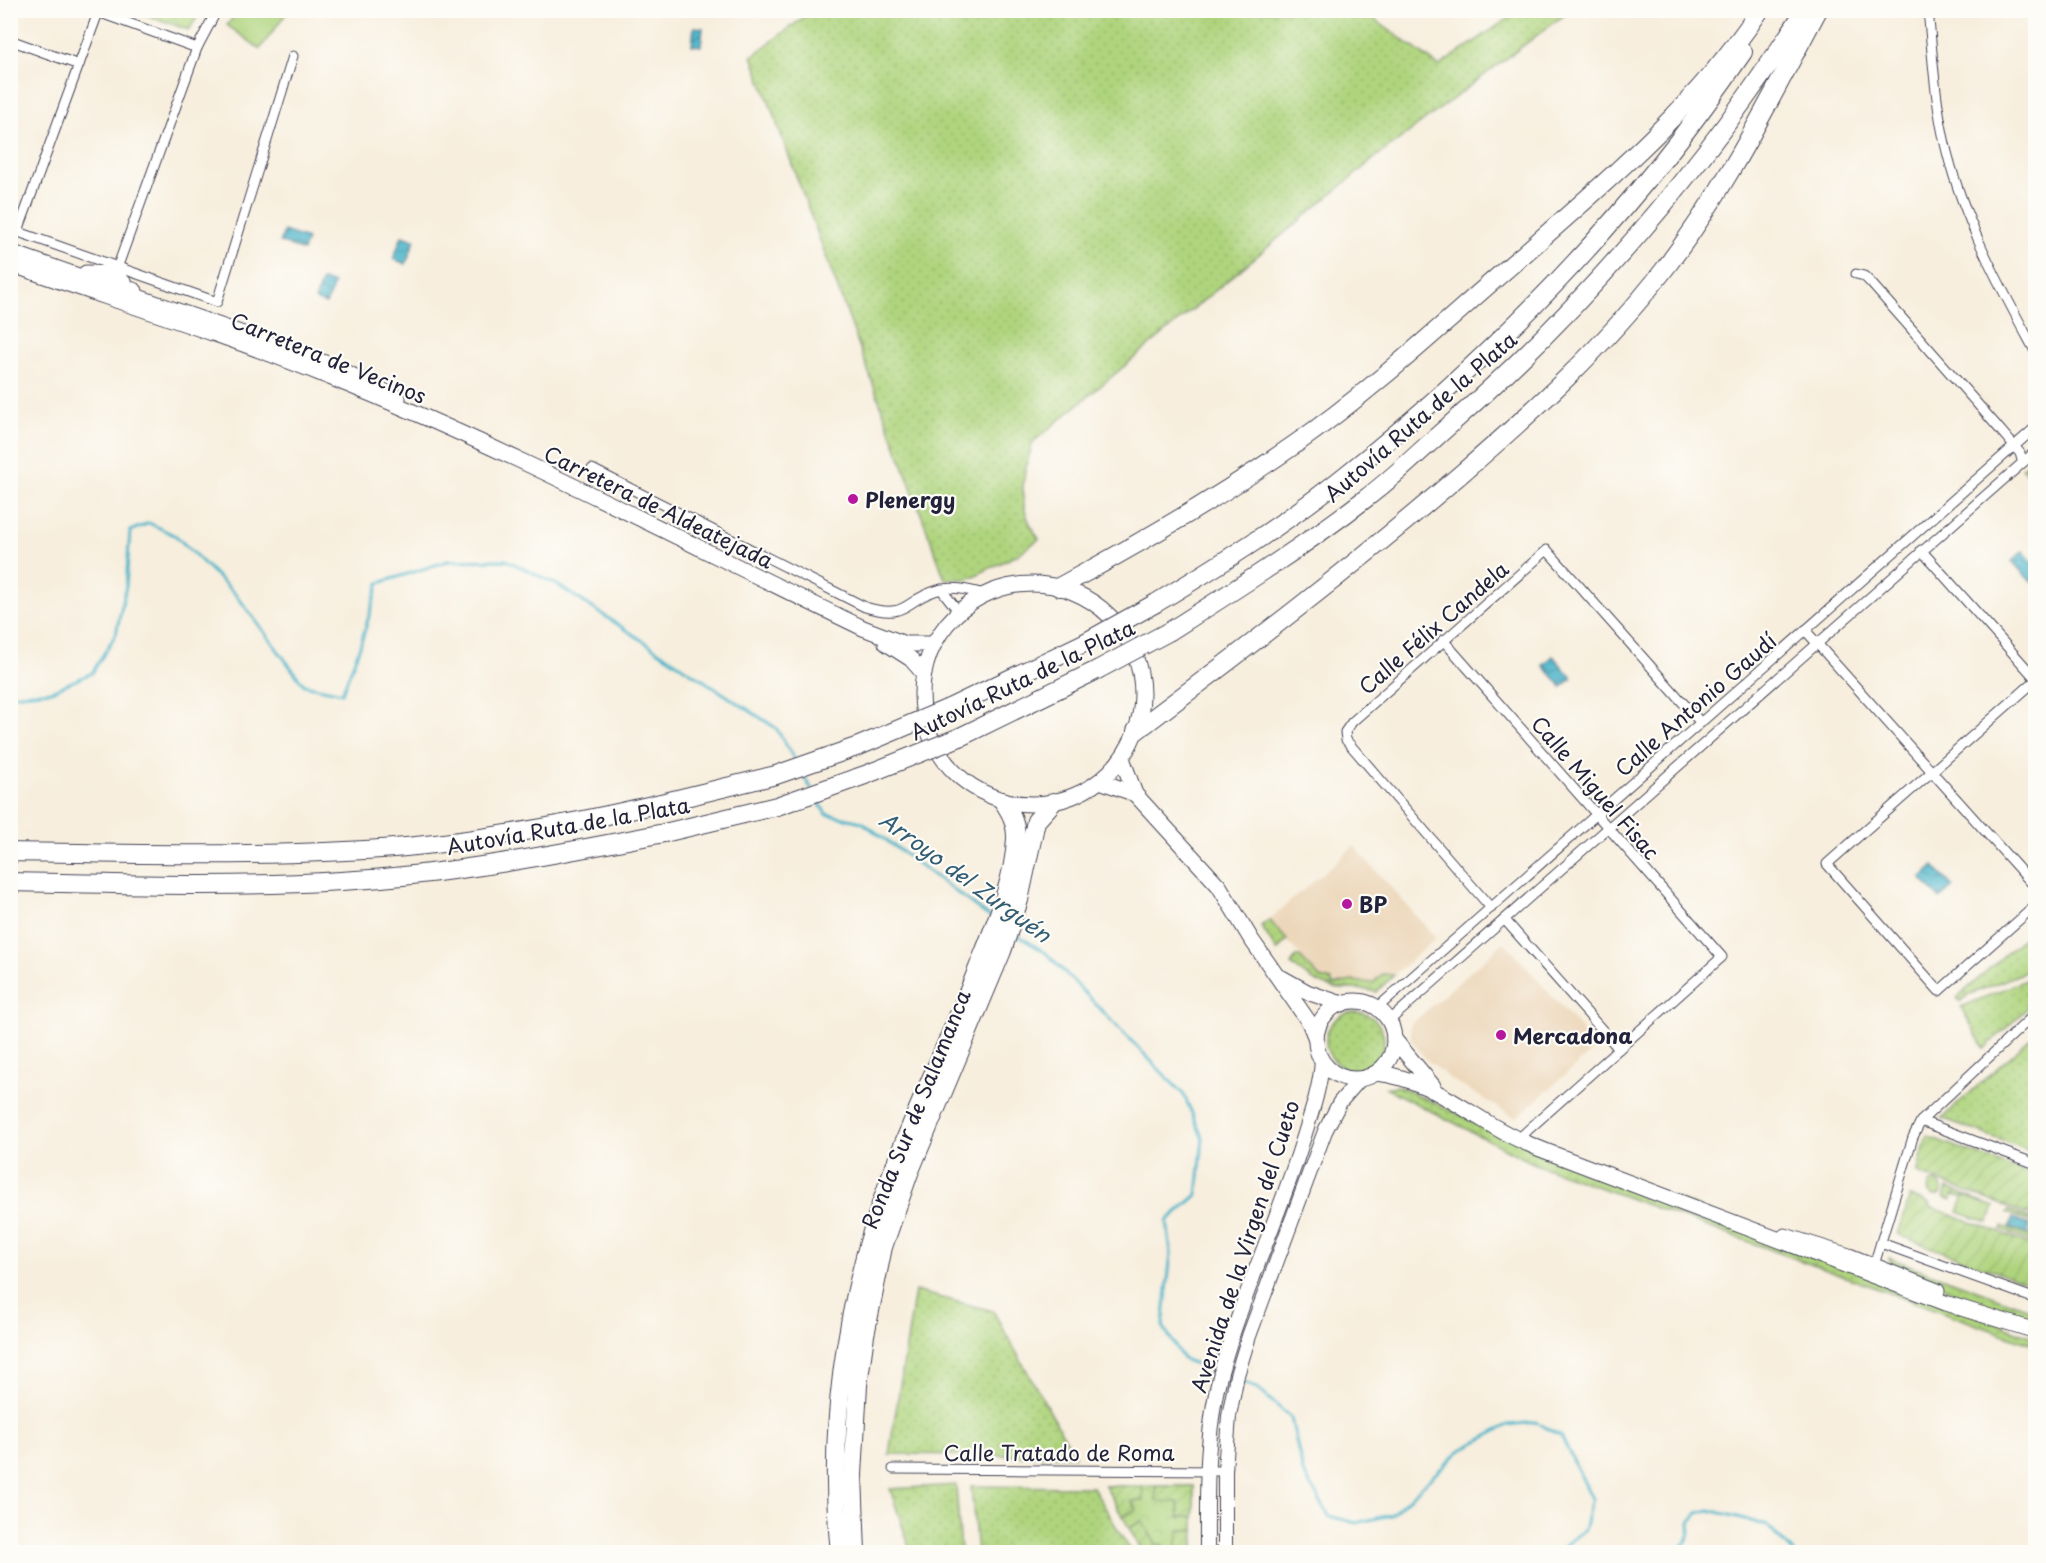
<svg xmlns="http://www.w3.org/2000/svg" width="2046" height="1563" font-family="'Playpen Sans',sans-serif">
	<style>
		.built { fill: #ecd7ba }
		.grass { fill: url(#grass-dots); stroke: #687b5c; stroke-width: 1.5 }
		.park { fill: url(#park-crowns); stroke: #687b5c; stroke-width: 1.5 }
		.garden { fill: url(#garden-furrows); stroke: #687b5c; stroke-width: 1.5 }
		.pitch { fill: #afd47d; stroke: #687b5c; stroke-width: 1.5 }
		.water { fill: url(#water-waves); stroke: #366b82; stroke-width: 1.5 }
		.lines { fill: none; stroke-linecap: round; stroke-linejoin: round }
		.stream { stroke: #4bb4c9; stroke-width: 3 }
		.street-casing { stroke: #424153; stroke-width: 11 }
		.secondary-casing { stroke: #424153; stroke-width: 16 }
		.primary-casing { stroke: #424153; stroke-width: 17 }
		.highway-casing { stroke: #424153; stroke-width: 20 }
		.street { stroke: #fff; stroke-width: 9 }
		.secondary { stroke: #fff; stroke-width: 14 }
		.primary { stroke: #fff; stroke-width: 15 }
		.highway { stroke: #fff; stroke-width: 18 }
		.highway-bridge-casing { stroke: #424153; stroke-width: 20; stroke-linecap: butt }
		.highway-bridge { stroke: #fff; stroke-width: 18 }
		.poi-dot { fill: #b5179e; stroke: #fdfcf7; stroke-width: 2 }
		.labels { text-anchor: middle; dominant-baseline: central; stroke-width: 4.5; stroke-linejoin: round; paint-order: stroke }
		.street-label { font-size: 21px; fill: #22223b; stroke: #fdfcf7 }
		.poi-label { font-size: 21px; font-weight: bold; fill: #22223b; stroke: #fdfcf7; text-anchor: start }
		.water-label { font-size: 22px; font-style: italic; fill: #325c74; stroke: #fdfcf7 }
	</style>
	<defs>
		<pattern id="grass-dots" width="8" height="8" patternUnits="userSpaceOnUse" patternTransform="scale(1.5)"><rect width="8" height="8" fill="#afd47d"/><path d="M2 2h.1M6 6h.1" fill="none" stroke="#96b66d" stroke-width="1.8" stroke-linecap="round"/></pattern>
		<pattern id="park-crowns" width="20" height="18" patternUnits="userSpaceOnUse" patternTransform="scale(1.5)"><rect width="20" height="18" fill="#afd47d"/><path d="M2 6a3 3 0 1 1 6 0M12 15a3 3 0 1 1 6 0" fill="none" stroke="#96b66d"/></pattern>
		<pattern id="garden-furrows" width="10" height="10" patternUnits="userSpaceOnUse" patternTransform="scale(1.5)"><rect width="10" height="10" fill="#afd47d"/><path d="M-1 1l2-2M0 10L10 0M9 11l2-2" fill="none" stroke="#96b66d"/></pattern>
		<pattern id="water-waves" width="16" height="10" patternUnits="userSpaceOnUse" patternTransform="scale(1.5)"><rect width="16" height="10" fill="#4bb4c9"/><path d="M0 5q4-4 8 0t8 0" fill="none" stroke="#3e92a4"/></pattern>
	</defs>
	<rect width="100%" height="100%" fill="#fdfcf7"/>
	<filter id="ink" filterUnits="userSpaceOnUse"><feTurbulence type="fractalNoise" baseFrequency=".0167" numOctaves="2"/><feDisplacementMap in="SourceGraphic" scale="12" xChannelSelector="R" yChannelSelector="G"/><feConvolveMatrix kernelMatrix="1 2 1 2 8 2 1 2 1" color-interpolation-filters="sRGB"/></filter>
	<filter id="wash" filterUnits="userSpaceOnUse"><feTurbulence type="fractalNoise" baseFrequency=".008" numOctaves="4" result="noise"/><feDisplacementMap in="SourceGraphic" scale="24" xChannelSelector="R" yChannelSelector="G"/><feGaussianBlur stdDeviation="1.35" result="paint"/><feColorMatrix in="noise" values="0 0 0 0 0 0 0 0 0 0 0 0 0 0 0 0 0 1.4 0 .05"/><feComposite in="paint" operator="in"/></filter>
	<g filter="url(#wash)">
		<rect width="100%" height="100%" fill="#f7eedd"/>
		<g class="built">
			<path d="M 1354,846 L 1436,938 L 1394,975 L 1382,974 L 1373,983 L 1338,983 L 1320,978 L 1269,920 Z"/>
			<path d="M 1504,942 L 1597,1047 L 1516,1118 L 1449,1078 L 1425,1058 L 1411,1040 L 1410,1025 Z"/>
		</g>
		<g class="grass">
			<path d="M 1363,11 L 1439,66 L 1519,11 L 1569,11 L 1375,158 L 1033,442 C 1022,479 1015,505 1039,539 L 1017,555 L 968,579 L 945,579 L 752,56 L 812,11 Z"/>
			<path d="M 1269,920 L 1287,940 L 1277,951 L 1261,926 Z"/>
			<path d="M 2035,927 L 2035,968 L 1968,995 L 1960,1002 L 1957,998 Z"/>
			<path d="M 1296,957 L 1300,957 L 1320,978 L 1332,981 L 1332,985 L 1352,981 L 1373,983 L 1382,974 L 1394,975 L 1376,992 C 1363,988 1355,989 1343,989 C 1323,989 1305,976 1291,964 Z"/>
			<path d="M 2035,976 L 2035,1001 L 1984,1049 L 1961,1007 Z"/>
			<circle cx="1355" cy="1041" r="29"/>
			<path d="M 2035,1034 L 2035,1153 L 1942,1118 Z"/>
			<path d="M 1398,1086 L 1465,1117 L 2035,1338 L 2035,1346 L 1535,1164 L 1385,1088 Z"/>
			<path d="M 2009,1210 L 2035,1220 L 2035,1243 L 2001,1230 L 2002,1226 L 2029,1236 L 2034,1223 L 2007,1213 Z"/>
			<path d="M 1889,1258 L 2035,1311 L 2035,1325 L 1980,1306 L 1936,1283 L 1892,1267 Z"/>
			<path d="M 915,1291 L 993,1311 L 1075,1456 L 889,1454 Z"/>
			<path d="M 956,1485 L 961,1552 L 911,1552 L 890,1489 Z"/>
			<path d="M 971,1486 L 1093,1487 L 1131,1552 L 977,1552 Z"/>
		</g>
		<g class="park">
			<path d="M 135,11 L 201,11 L 189,30 Z"/>
			<path d="M 1105,1486 L 1194,1486 L 1194,1552 L 1143,1552 Z"/>
		</g>
		<g class="garden">
			<path d="M 2035,458 L 2035,484 L 2022,468 Z"/>
			<path d="M 1927,1136 L 2035,1176 L 2035,1217 L 1917,1173 Z"/>
			<circle cx="1935" cy="1189" r="7"/>
			<path d="M 1947,1188 L 1973,1198 L 1973,1200 L 1953,1195 L 1951,1200 L 1944,1197 Z"/>
			<path d="M 1910,1196 L 1930,1204 L 1929,1206 L 2035,1246 L 2035,1286 L 1898,1235 Z"/>
			<path d="M 1105,1486 L 1142,1486 L 1143,1501 L 1131,1501 L 1136,1510 L 1123,1517 Z"/>
			<path d="M 1156,1486 L 1194,1486 L 1194,1517 L 1179,1517 L 1178,1502 L 1156,1501 Z"/>
			<path d="M 1142,1521 L 1156,1544 L 1163,1545 L 1163,1552 L 1143,1552 L 1129,1528 Z"/>
			<path d="M 1179,1530 L 1194,1530 L 1194,1552 L 1176,1552 Z"/>
		</g>
		<g class="pitch">
			<path d="M 238,11 L 238,10 L 288,11 L 260,49 L 227,25 Z"/>
			<path d="M 1964,1196 L 1994,1207 L 1988,1223 L 1958,1212 Z"/>
		</g>
		<g class="water">
			<path d="M 694,27 L 703,28 L 701,46 L 692,45 Z"/>
			<path d="M 284,231 L 307,239 L 303,251 L 280,242 Z"/>
			<path d="M 402,236 L 415,240 L 406,264 L 393,259 Z"/>
			<path d="M 322,280 L 334,284 L 326,304 L 315,300 Z"/>
			<path d="M 2023,551 L 2035,564 L 2035,580 L 2032,583 L 2012,561 Z"/>
			<path d="M 1553,656 L 1572,678 L 1562,687 L 1543,665 Z"/>
			<path d="M 1934,866 L 1953,887 L 1940,899 L 1921,878 Z"/>
			<path d="M 2013,1218 L 2030,1225 L 2027,1234 L 2009,1227 Z"/>
		</g>
		<g class="lines">
			<g class="stream">
				<path d="M 10,695 L 51,691 L 92,673 L 116,634 L 126,586 L 130,531 L 149,523 L 176,536 L 237,596 L 304,685 L 342,693 L 360,646 L 379,583 L 448,561 L 506,560 L 556,584 L 776,728 L 796,762"/>
				<path d="M 802,773 L 811,788"/>
				<path d="M 817,799 L 826,814 L 862,822 L 991,918"/>
				<path d="M 1014,933 L 1046,953 L 1184,1095 L 1203,1139 L 1197,1195 L 1167,1221 L 1171,1253 L 1163,1326 L 1183,1359 L 1217,1372"/>
				<path d="M 1240,1381 L 1257,1388 L 1291,1418 L 1303,1472 L 1329,1516 L 1356,1523 L 1391,1515 L 1461,1450 L 1508,1425 L 1536,1422 L 1561,1436 L 1592,1498 L 1584,1530 L 1565,1545 L 1561,1552"/>
				<path d="M 1672,1552 C 1685,1545 1692,1539 1690,1522 L 1698,1513 L 1709,1510 L 1738,1517 L 1767,1526 L 1793,1552"/>
			</g>
		</g>
	</g>
	<g filter="url(#ink)">
		<g class="lines">
			<defs>
				<g id="street">
					<path d="M 1928,10 C 1933,58 1935,105 1947,152 C 1965,223 2001,288 2036,353"/>
					<path d="M 98,12 L 197,48"/>
					<path d="M 10,40 L 79,65"/>
					<path d="M 10,229 L 217,302 L 293,56"/>
					<path d="M 18,231 L 99,10"/>
					<path d="M 116,271 L 197,48 L 217,10"/>
					<path d="M 1856,274 L 1864,276 L 1871,283 L 1996,425 L 2020,453 L 2022,460"/>
					<path d="M 592,469 L 865,607 C 909,620 903,600 938,590 C 954,586 969,590 984,594"/>
					<path d="M 1921,550 L 2036,679"/>
					<path d="M 941,589 L 959,612"/>
					<path d="M 1805,630 L 2036,888"/>
					<path d="M 1443,640 L 1722,957 L 1518,1139"/>
					<path d="M 2036,680 L 1827,864 L 1939,991 L 2036,905"/>
					<path d="M 1491,908 L 1346,740 L 1345,732 L 1352,722 L 1547,550 L 1701,723"/>
					<path d="M 1505,920 L 1619,1049"/>
					<path d="M 1377,1008 L 2036,427"/>
					<path d="M 1389,1021 L 2036,451"/>
					<path d="M 1921,1121 L 2036,1164"/>
					<path d="M 1881,1243 L 2036,1299"/>
					<path d="M 1874,1265 L 1913,1137 L 1921,1121 L 2036,1013"/>
					<path d="M 893,1469 L 1225,1471"/>
				</g>
				<g id="secondary">
					<path d="M 1207,1552 C 1207,1492 1205,1430 1221,1372 C 1242,1296 1276,1224 1300,1149 C 1309,1120 1320,1091 1322,1061"/>
					<path d="M 1225,1552 L 1225,1471 L 1229,1416 L 1237,1375 L 1249,1336 L 1325,1131 L 1340,1102 L 1360,1079"/>
				</g>
				<g id="primary">
					<path d="M 10,252 L 331,365 L 398,398"/>
					<path d="M 10,264 C 116,301 223,334 327,376 C 510,449 686,543 863,628 L 905,644 L 934,644"/>
					<path d="M 86,273 L 116,274 L 128,288 L 135,291"/>
					<circle cx="1032" cy="694" r="110"/>
					<path d="M 886,643 L 911,659 L 924,674"/>
					<path d="M 1122,758 L 1135,794 L 1219,886 L 1251,939 L 1309,1022 L 1316,1039"/>
					<path d="M 1100,781 L 1135,794"/>
					<path d="M 1282,978 L 1307,992 L 1342,1004"/>
					<circle cx="1355" cy="1040" r="39"/>
					<path d="M 1394,1039 L 1433,1086"/>
					<path d="M 1376,1073 C 1423,1078 1454,1103 1493,1126 C 1513,1138 1534,1147 1556,1155 L 1945,1303 L 2036,1331"/>
					<path d="M 1785,1236 L 1849,1256 L 1937,1291"/>
				</g>
				<g id="highway">
					<path d="M 1059,587 C 1139,544 1219,497 1294,445 C 1376,388 1449,318 1524,254 C 1609,180 1697,105 1760,10"/>
					<path d="M 1156,603 C 1221,564 1288,522 1347,474 C 1498,353 1634,212 1743,52"/>
					<path d="M 1170,631 C 1236,589 1303,547 1365,499 C 1392,479 1417,454 1443,431 C 1584,308 1704,168 1805,10"/>
					<path d="M 949,708 L 1084,643"/>
					<path d="M 1136,731 C 1247,648 1356,565 1461,474 C 1533,412 1605,346 1663,271 C 1726,190 1770,99 1818,10"/>
					<path d="M 960,737 L 1097,670"/>
					<path d="M 10,852 C 142,854 274,858 406,847 C 492,839 577,823 661,803"/>
					<path d="M 10,882 C 121,884 231,888 341,881 C 450,875 557,854 664,833"/>
					<path d="M 840,1552 C 829,1449 841,1342 869,1242 C 896,1148 942,1060 978,968 C 993,930 1015,879 1016,838 C 1016,822 1011,813 1003,801"/>
					<path d="M 856,1552 L 853,1475 L 858,1385 L 865,1335 L 883,1247 L 909,1173 L 1002,951 L 1019,900 L 1036,821 L 1053,802"/>
				</g>
			</defs>
			<use href="#street" class="street-casing"/>
			<use href="#secondary" class="secondary-casing"/>
			<use href="#primary" class="primary-casing"/>
			<use href="#highway" class="highway-casing"/>
			<use href="#street" class="street"/>
			<use href="#secondary" class="secondary"/>
			<use href="#primary" class="primary"/>
			<use href="#highway" class="highway"/>
			<defs>
				<g id="highway-bridge">
					<path d="M 1084,643 L 1156,603"/>
					<path d="M 1097,670 L 1170,631"/>
					<path d="M 661,803 L 776,775 L 859,746 L 949,708"/>
					<path d="M 664,833 L 777,806 L 865,775 L 960,737"/>
				</g>
			</defs>
			<use href="#highway-bridge" class="highway-bridge-casing"/>
			<use href="#highway-bridge" class="highway-bridge"/>
		</g>
	</g>
	<g class="poi-dot">
		<circle cx="853" cy="499" r="6"/>
		<circle cx="1347" cy="904" r="6"/>
		<circle cx="1501" cy="1035" r="6"/>
	</g>
	<g class="labels">
		<g class="street-label">
			<text transform="translate(329 357) rotate(22)">Carretera de Vecinos</text>
			<text transform="translate(1420 416) rotate(-41)">Autovía Ruta de la Plata</text>
			<text transform="translate(659 506) rotate(26)">Carretera de Aldeatejada</text>
			<text transform="translate(1433 627) rotate(-41)">Calle Félix Candela</text>
			<text transform="translate(1022 679) rotate(-26)">Autovía Ruta de la Plata</text>
			<text transform="translate(1695 704) rotate(-41)">Calle Antonio Gaudí</text>
			<text transform="translate(1596 787) rotate(49)">Calle Miguel Fisac</text>
			<text transform="translate(568 825) rotate(-10)">Autovía Ruta de la Plata</text>
			<text transform="translate(915 1109) rotate(-68)">Ronda Sur de Salamanca</text>
			<text transform="translate(1244 1246) rotate(-72)">Avenida de la Virgen del Cueto</text>
			<text x="1059" y="1452">Calle Tratado de Roma</text>
		</g>
		<g class="poi-label">
			<text x="865" y="499">Plenergy</text>
			<text x="1359" y="904">BP</text>
			<text x="1513" y="1035">Mercadona</text>
		</g>
		<g class="water-label">
			<text transform="translate(966 876) rotate(36)">Arroyo del Zurguén</text>
		</g>
	</g>
	<rect width="2046" height="1563" fill="none" stroke="#fdfcf7" stroke-width="36"/>
</svg>
